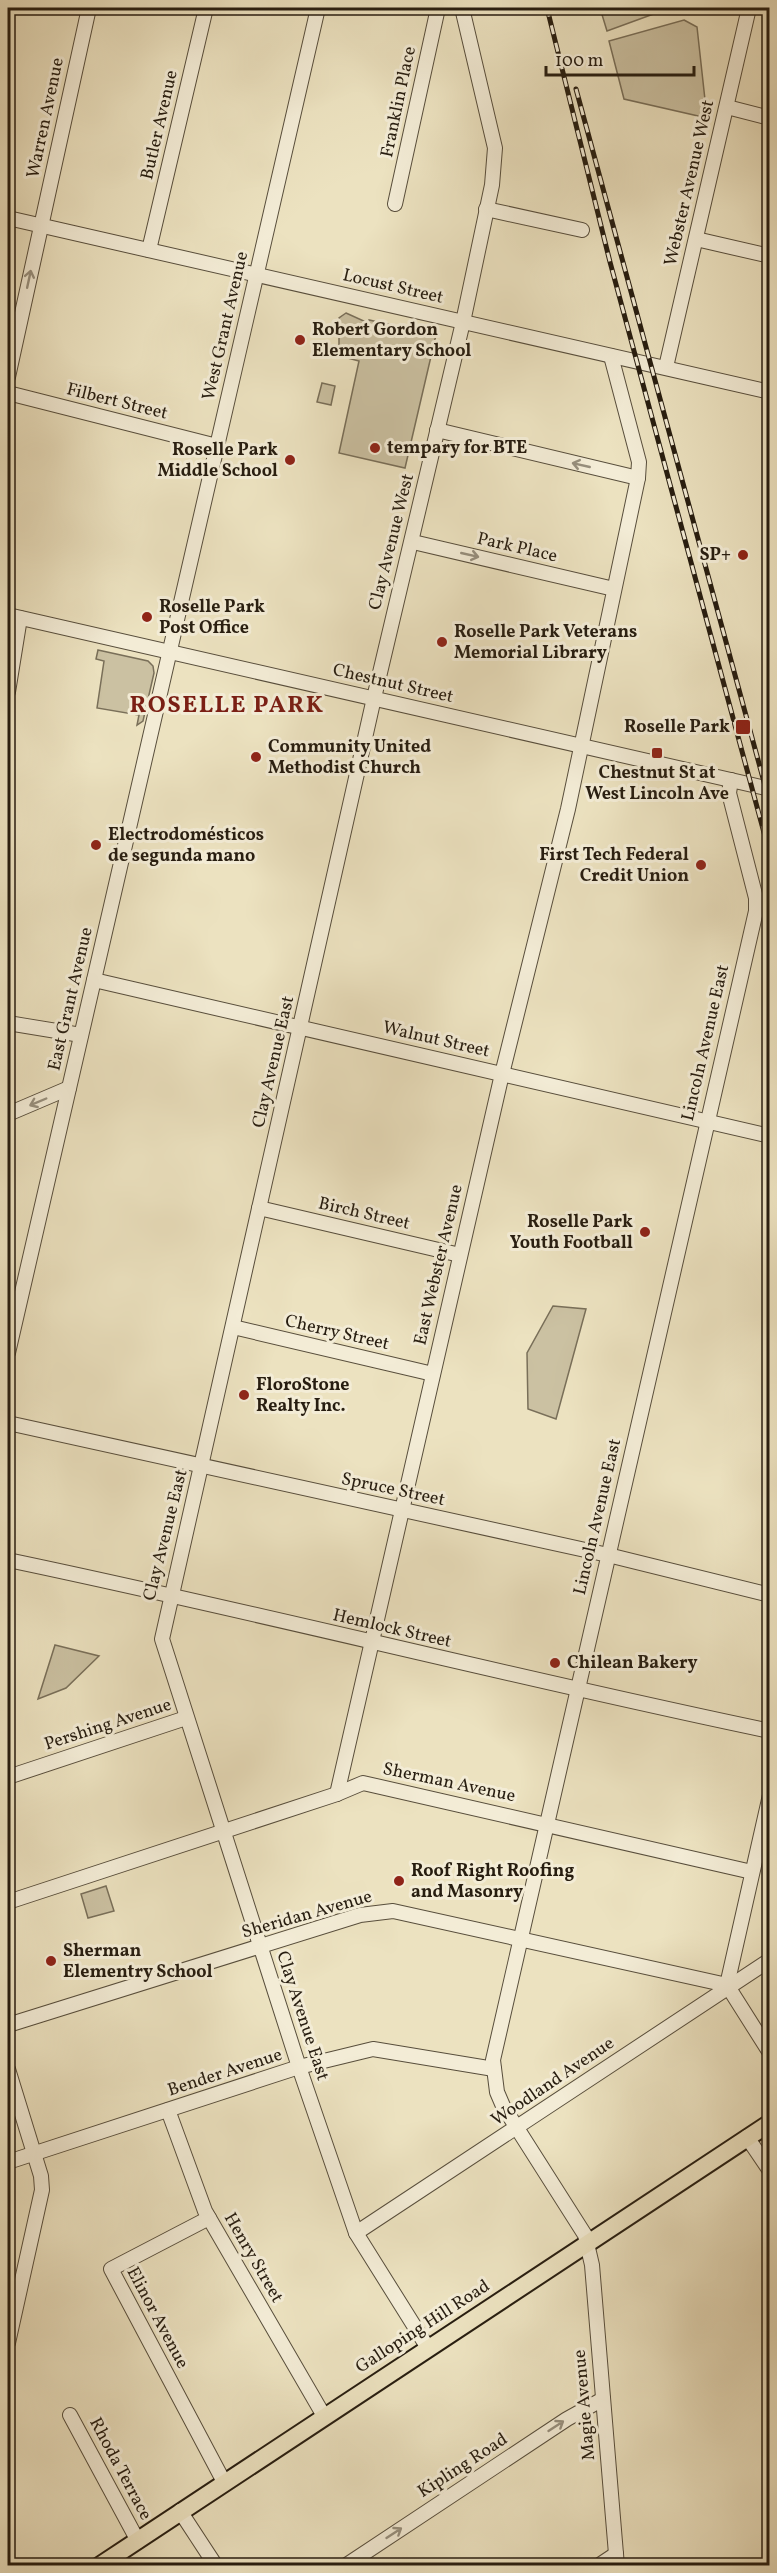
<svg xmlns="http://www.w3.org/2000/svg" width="777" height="2573" font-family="Vollkorn,serif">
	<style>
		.green { fill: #cbc1a2; stroke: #796f59; stroke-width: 1.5 }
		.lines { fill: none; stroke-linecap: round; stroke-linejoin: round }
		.minor-casing { stroke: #584e3c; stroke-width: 16 }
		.major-casing { stroke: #271d10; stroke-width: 20 }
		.minor { stroke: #f3ecd6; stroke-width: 14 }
		.major { stroke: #ece2c0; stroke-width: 16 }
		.rail-casing { stroke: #271d10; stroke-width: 5 }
		.rail { stroke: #f3ecd6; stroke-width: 3; stroke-dasharray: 9; stroke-linecap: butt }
		.oneway { stroke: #978f7d }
		.poi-dot { fill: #8f2418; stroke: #f3ecd6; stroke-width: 2 }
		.labels { text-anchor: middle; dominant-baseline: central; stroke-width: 6; stroke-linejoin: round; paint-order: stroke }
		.street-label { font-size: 18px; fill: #271d10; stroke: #f3ecd6 }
		.poi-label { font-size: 18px; font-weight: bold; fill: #271d10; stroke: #f3ecd6; text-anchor: start }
		.district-label { font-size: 24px; font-weight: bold; letter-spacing: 1.5px; fill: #7a1f14; stroke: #f3ecd6 }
	</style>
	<rect width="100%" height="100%" fill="#ece2c0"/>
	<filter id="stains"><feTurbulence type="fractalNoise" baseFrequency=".00333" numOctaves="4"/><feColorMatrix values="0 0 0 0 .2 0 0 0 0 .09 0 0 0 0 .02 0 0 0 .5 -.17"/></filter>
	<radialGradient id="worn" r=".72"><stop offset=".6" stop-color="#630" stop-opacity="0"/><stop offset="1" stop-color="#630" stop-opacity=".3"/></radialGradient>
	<g class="green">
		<path d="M 600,8 L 670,8 L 607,31 Z"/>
		<path d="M 684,20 L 697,27 L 707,118 L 624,99 L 609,41 Z"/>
		<path d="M 346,313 L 368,323 L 369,320 L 436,335 L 405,468 L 339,453 L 359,361 L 344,357 L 339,352 L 339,318 Z"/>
		<path d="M 322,383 L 335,386 L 331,405 L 317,402 Z"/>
		<path d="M 98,650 L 148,661 L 153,666 L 154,673 L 143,721 L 137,725 L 139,715 L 97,708 L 104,661 L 96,659 Z"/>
		<path d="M 553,1306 L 586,1309 L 556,1419 L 528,1409 L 527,1353 Z"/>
		<path d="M 55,1645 L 99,1656 L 66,1688 L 38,1699 Z"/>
		<path d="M 106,1886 L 114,1911 L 88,1918 L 81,1894 Z"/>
	</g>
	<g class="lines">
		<defs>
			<g id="minor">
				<path d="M 727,107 L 770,118"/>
				<path d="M 395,204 L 438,8"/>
				<path d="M 486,209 L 582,230"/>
				<path d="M 8,218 L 770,392"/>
				<path d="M 696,239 L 770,256"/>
				<path d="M 149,250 L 206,8"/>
				<path d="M 666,367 L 749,8"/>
				<path d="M 8,377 L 89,8"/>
				<path d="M 8,393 L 217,446"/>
				<path d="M 437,430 L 638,478"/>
				<path d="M 413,542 L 614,589"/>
				<path d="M 8,615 L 770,789"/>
				<path d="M 8,692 L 20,618"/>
				<path d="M 94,980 L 770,1136"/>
				<path d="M 8,1023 L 81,1035"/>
				<path d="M 8,1114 L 69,1088"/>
				<path d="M 259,1208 L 460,1255"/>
				<path d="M 233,1327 L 433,1374"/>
				<path d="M 8,1353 L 318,8"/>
				<path d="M 8,1423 L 608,1555 L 770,1595"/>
				<path d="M 8,1560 C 262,1613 515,1678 770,1731"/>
				<path d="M 8,1777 L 186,1718"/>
				<path d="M 337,1794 L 502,1074 L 568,809 L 638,478 L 639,462 L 611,356"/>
				<path d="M 770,1795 L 727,1985 L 770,2053"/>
				<path d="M 8,1902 L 337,1794 L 363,1783 L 752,1872"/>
				<path d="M 8,2025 L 360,1915 L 393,1911 L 727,1985"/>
				<path d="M 8,2069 L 41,2176 L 42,2190 L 8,2343"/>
				<path d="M 168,2110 L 205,2211 L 324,2416"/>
				<path d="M 747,2137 L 770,2171"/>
				<path d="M 8,2162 L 299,2067 L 373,2049 L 494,2069"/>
				<path d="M 209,2218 L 111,2269 L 224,2482"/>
				<path d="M 356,2233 L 770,1960"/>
				<path d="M 428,2348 L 356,2233 L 299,2067 L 162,1639 L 374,698 L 463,322 L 492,185 L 495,148 L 462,8"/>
				<path d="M 70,2415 L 138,2541"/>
				<path d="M 180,2511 L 216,2566"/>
				<path d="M 345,2566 L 567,2419 L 603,2399"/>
				<path d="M 598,2566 L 616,2554"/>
				<path d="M 617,2566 L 592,2265 L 585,2235 L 503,2106 L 497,2092 L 493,2060 L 756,911 L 756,898 L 729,793 L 731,780"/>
			</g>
			<path id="major" d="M 99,2566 L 770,2123"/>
		</defs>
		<use href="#minor" class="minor-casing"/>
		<use href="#major" class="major-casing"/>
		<use href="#minor" class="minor"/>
		<use href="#major" class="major"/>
		<defs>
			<g id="rail">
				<path d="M 547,8 L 610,262 L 770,855"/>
				<path d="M 576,89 L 770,804"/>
			</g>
		</defs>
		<use href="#rail" class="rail-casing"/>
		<use href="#rail" class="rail"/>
	</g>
	<defs><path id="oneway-shaft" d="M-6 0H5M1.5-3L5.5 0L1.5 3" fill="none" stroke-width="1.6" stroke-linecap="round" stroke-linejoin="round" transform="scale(1.5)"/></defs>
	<g class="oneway">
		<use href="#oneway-shaft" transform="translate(29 279) rotate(-78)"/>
		<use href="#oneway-shaft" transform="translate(581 465) rotate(-167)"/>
		<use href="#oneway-shaft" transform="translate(470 555) rotate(13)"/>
		<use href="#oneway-shaft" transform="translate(38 1102) rotate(157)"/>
		<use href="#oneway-shaft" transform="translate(556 2426) rotate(-33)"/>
		<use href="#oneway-shaft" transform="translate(394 2533) rotate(-33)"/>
	</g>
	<g class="poi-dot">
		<circle cx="300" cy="340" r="6"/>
		<circle cx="375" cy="448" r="6"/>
		<circle cx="290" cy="460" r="6"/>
		<circle cx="743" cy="555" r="6"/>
		<circle cx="147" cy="617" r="6"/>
		<circle cx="442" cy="642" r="6"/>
		<rect x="735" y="719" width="16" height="16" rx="3"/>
		<rect x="651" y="747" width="12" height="12" rx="3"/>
		<circle cx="256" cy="757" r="6"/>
		<circle cx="96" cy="845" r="6"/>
		<circle cx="701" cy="865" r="6"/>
		<circle cx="645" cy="1232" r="6"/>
		<circle cx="244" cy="1395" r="6"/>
		<circle cx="555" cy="1663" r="6"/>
		<circle cx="399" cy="1881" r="6"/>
		<circle cx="51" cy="1961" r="6"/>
	</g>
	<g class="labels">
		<g class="street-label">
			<text transform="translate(399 102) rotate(-78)">Franklin Place</text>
			<text transform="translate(46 118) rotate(-78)">Warren Avenue</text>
			<text transform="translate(160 125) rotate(-77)">Butler Avenue</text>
			<text transform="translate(690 183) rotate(-77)">Webster Avenue West</text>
			<text transform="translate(393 287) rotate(13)">Locust Street</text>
			<text transform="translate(226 326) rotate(-77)">West Grant Avenue</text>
			<text transform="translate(117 402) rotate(14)">Filbert Street</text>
			<text transform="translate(392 542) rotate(-76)">Clay Avenue West</text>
			<text transform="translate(517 548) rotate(13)">Park Place</text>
			<text transform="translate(393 684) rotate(13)">Chestnut Street</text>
			<text transform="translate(71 999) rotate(-77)">East Grant Avenue</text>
			<text transform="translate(436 1040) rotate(13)">Walnut Street</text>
			<text transform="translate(706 1043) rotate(-77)">Lincoln Avenue East</text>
			<text transform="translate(274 1062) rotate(-77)">Clay Avenue East</text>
			<text transform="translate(364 1214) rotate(13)">Birch Street</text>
			<text transform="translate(439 1265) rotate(-77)">East Webster Avenue</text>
			<text transform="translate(337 1333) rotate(13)">Cherry Street</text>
			<text transform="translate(393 1490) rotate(12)">Spruce Street</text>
			<text transform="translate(598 1517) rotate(-77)">Lincoln Avenue East</text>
			<text transform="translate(166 1535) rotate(-76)">Clay Avenue East</text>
			<text transform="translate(392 1629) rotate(13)">Hemlock Street</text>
			<text transform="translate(108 1725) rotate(-18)">Pershing Avenue</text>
			<text transform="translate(449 1783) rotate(12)">Sherman Avenue</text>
			<text transform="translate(307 1915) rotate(-16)">Sheridan Avenue</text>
			<text transform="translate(302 2016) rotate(72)">Clay Avenue East</text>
			<text transform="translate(225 2073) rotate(-18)">Bender Avenue</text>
			<text transform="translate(553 2082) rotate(-34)">Woodland Avenue</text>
			<text transform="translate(253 2258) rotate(60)">Henry Street</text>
			<text transform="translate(157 2318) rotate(62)">Elinor Avenue</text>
			<text transform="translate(423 2327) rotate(-33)">Galloping Hill Road</text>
			<text transform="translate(585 2405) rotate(-95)">Magie Avenue</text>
			<text transform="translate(463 2466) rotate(-33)">Kipling Road</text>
			<text transform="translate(120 2469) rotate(62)">Rhoda Terrace</text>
		</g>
		<g class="poi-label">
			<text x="312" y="330">Robert Gordon<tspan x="312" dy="21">Elementary School</tspan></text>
			<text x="387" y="448">tempary for BTE</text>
			<text x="278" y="450" text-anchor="end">Roselle Park<tspan x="278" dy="21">Middle School</tspan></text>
			<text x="731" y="555" text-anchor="end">SP+</text>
			<text x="159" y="607">Roselle Park<tspan x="159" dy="21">Post Office</tspan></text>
			<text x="454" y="632">Roselle Park Veterans<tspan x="454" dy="21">Memorial Library</tspan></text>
			<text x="730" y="727" text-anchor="end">Roselle Park</text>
			<text x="268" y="747">Community United<tspan x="268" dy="21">Methodist Church</tspan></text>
			<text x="657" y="773" text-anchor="middle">Chestnut St at<tspan x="657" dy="21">West Lincoln Ave</tspan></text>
			<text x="108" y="835">Electrodomésticos<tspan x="108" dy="21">de segunda mano</tspan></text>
			<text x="689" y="855" text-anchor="end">First Tech Federal<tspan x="689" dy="21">Credit Union</tspan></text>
			<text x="633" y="1222" text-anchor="end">Roselle Park<tspan x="633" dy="21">Youth Football</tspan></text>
			<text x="256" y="1385">FloroStone<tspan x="256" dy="21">Realty Inc.</tspan></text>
			<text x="567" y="1663">Chilean Bakery</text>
			<text x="411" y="1871">Roof Right Roofing<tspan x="411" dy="21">and Masonry</tspan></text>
			<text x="63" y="1951">Sherman<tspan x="63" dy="21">Elementry School</tspan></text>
		</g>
		<g class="district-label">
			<text x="227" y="706">ROSELLE PARK</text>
		</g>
	</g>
	<rect width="777" height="2573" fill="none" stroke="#ece2c0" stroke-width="30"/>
	<rect x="9" y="9" width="759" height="2555" fill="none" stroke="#271d10" stroke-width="3"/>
	<rect x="15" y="15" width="747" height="2543" fill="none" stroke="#271d10" stroke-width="1.5"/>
	<path d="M546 66v9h148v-9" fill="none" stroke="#271d10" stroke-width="3"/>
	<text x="555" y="66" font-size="18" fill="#271d10" stroke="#f3ecd6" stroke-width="4.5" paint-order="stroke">100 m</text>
	<rect width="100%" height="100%" filter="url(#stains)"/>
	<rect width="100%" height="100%" fill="url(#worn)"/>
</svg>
